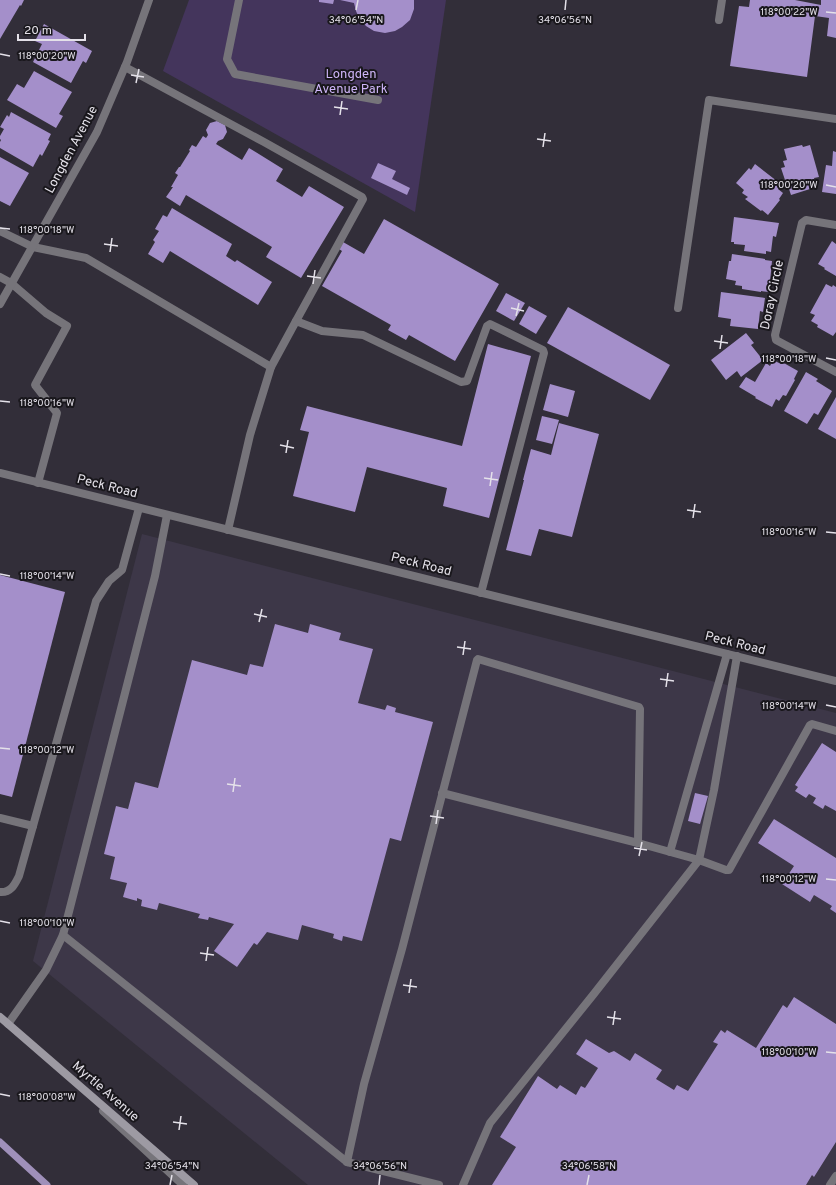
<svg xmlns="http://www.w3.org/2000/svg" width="836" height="1185" font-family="Overpass,sans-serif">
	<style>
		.built { fill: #3d3748 }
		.green { fill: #44355c }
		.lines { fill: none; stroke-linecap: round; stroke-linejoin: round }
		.stream { stroke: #9f90ba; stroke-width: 7 }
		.building { fill: #a48fca }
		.service { stroke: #76747a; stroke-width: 8 }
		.minor { stroke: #76747a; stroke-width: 8 }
		.tertiary { stroke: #76747a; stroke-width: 8 }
		.secondary { stroke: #9d9aa3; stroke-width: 8 }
		.ticks { fill: none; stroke: #e4e1e9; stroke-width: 1.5 }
		.labels { text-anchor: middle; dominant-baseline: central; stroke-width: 4; stroke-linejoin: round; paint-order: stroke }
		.park-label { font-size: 13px; fill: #cfb6f9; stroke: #19171c }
		.street-label { font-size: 13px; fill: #e4e1e9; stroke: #19171c }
		.ticks-label { font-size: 10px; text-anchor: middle; fill: #e4e1e9; stroke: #19171c; stroke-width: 4; stroke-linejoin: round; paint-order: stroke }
	</style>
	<rect width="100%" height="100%" fill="#322e39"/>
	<path class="built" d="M 142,534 L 836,713 L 836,1185 L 308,1185 L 33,961 Z"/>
	<path class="green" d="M 189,0 L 446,0 L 415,212 L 163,71 Z"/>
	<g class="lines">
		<path class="stream" d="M 0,1142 L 47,1185"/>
	</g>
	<g class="building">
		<path d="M 0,0 L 24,0 L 21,6 L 20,5 L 0,39 Z"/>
		<path d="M 319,0 L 334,0 L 333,4 L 319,2 Z"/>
		<path d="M 340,0 L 414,0 L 414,9 L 410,20 L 402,27 L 395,31 L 385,33 L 374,31 L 366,26 L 359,18 L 356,11 L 354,3 Z"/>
		<path d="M 750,0 L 795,0 L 821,5 L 821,0 L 836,0 L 836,38 L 827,36 L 829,18 L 815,16 L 807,77 L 730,66 L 739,6 L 749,7 Z"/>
		<path d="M 44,24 L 92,51 L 86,63 L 83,61 L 71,83 L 33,62 L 42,44 L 35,41 Z"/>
		<path d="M 34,71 L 72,92 L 59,114 L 63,116 L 56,128 L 7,100 L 17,84 L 24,88 Z"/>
		<path d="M 11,112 L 51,134 L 48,140 L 50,141 L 42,156 L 40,154 L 33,167 L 0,148 L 0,142 L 1,140 L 0,139 L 0,136 L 4,129 L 0,127 L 7,115 L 9,117 Z"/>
		<path d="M 217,121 L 225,125 L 227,132 L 223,139 L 218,141 L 216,144 L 242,160 L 249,148 L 283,169 L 276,181 L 302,197 L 309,186 L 344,207 L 301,278 L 266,257 L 272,247 L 186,195 L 180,206 L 166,197 L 173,187 L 171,187 L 178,175 L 175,173 L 179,167 L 180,167 L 190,151 L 189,150 L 192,145 L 196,147 L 203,136 L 206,138 L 208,135 L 206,130 L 210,123 Z"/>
		<path d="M 802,145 L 803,147 L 810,145 L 819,177 L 814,178 L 816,185 L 809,187 L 810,189 L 791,195 L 788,186 L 787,186 L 781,168 L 785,167 L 783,161 L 787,160 L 784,149 Z"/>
		<path d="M 833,151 L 836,152 L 836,194 L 822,192 L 826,165 L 832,166 Z"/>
		<path d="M 0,157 L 29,173 L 10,206 L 0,201 Z"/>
		<path d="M 378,163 L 396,171 L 392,179 L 410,188 L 407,195 L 371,178 Z"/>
		<path d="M 755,164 L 782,185 L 778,189 L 783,193 L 779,199 L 780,200 L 768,215 L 762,210 L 761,211 L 745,199 L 748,197 L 742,193 L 744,190 L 736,183 L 749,168 L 751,170 Z"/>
		<path d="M 172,208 L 232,244 L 226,256 L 235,262 L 237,260 L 272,282 L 258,305 L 170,251 L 163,263 L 148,254 L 155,242 L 153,240 L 159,231 L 155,229 L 163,215 L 167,217 Z"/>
		<path d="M 734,217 L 779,223 L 776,237 L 773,236 L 771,252 L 766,251 L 766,254 L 744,251 L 745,245 L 734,244 L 734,242 L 731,242 Z"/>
		<path d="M 384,219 L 499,284 L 455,361 L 409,335 L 406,340 L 388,330 L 391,325 L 322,286 L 342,251 L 339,249 L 343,242 L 364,254 Z"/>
		<path d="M 832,241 L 836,244 L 836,276 L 824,269 L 825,268 L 818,264 Z"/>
		<path d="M 732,254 L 765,259 L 765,260 L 772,261 L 769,292 L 761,291 L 761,292 L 742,289 L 742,286 L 735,285 L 736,281 L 726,279 L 729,261 L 731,261 Z"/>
		<path d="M 826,284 L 832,287 L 833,285 L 836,287 L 836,332 L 833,336 L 817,327 L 818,325 L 811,321 L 815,315 L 810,313 Z"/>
		<path d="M 721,292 L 765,298 L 763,312 L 760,311 L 758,329 L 730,326 L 731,319 L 718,317 Z"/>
		<path d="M 506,293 L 525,303 L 514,321 L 496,311 Z"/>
		<path d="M 529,306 L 547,316 L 536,334 L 519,324 Z"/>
		<path d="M 568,307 L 670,365 L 650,400 L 547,343 Z"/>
		<path d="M 746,333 L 754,343 L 751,345 L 763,360 L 741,377 L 737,371 L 726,380 L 711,360 Z"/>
		<path d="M 488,344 L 531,356 L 489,518 L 443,506 L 447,488 L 367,467 L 355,512 L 293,496 L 309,432 L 300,430 L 307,406 L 462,446 Z"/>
		<path d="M 773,360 L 781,364 L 782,362 L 798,371 L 794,379 L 795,380 L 786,396 L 783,395 L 779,401 L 776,399 L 772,407 L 755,398 L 756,397 L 739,387 L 746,377 L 755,382 L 766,363 L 770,366 Z"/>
		<path d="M 806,372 L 818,379 L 816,381 L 832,391 L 818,415 L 814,413 L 807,424 L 784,411 Z"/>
		<path d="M 550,384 L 575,391 L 568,417 L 543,410 Z"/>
		<path d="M 836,397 L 836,439 L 818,429 Z"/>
		<path d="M 542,416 L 559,420 L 552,444 L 536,440 Z"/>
		<path d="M 559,423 L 599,434 L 572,537 L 539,529 L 531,556 L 506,550 L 524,480 L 523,480 L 531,449 L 551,455 Z"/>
		<path d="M 0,575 L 65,592 L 12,797 L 0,794 Z"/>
		<path d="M 275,624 L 308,633 L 310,624 L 341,633 L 339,640 L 373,649 L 358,703 L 385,710 L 387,705 L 396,708 L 395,712 L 433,722 L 401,841 L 390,838 L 362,941 L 343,936 L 342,941 L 333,938 L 334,934 L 302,925 L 298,940 L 267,932 L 257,945 L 254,943 L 237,967 L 214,951 L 234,924 L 209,917 L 208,920 L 198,918 L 200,914 L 159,903 L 157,910 L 141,906 L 142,900 L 137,898 L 137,901 L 123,897 L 127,883 L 110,879 L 115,857 L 104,854 L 116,806 L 128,809 L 135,782 L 158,788 L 192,660 L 247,675 L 250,664 L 263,667 Z"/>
		<path d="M 822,743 L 836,752 L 836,811 L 825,805 L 823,809 L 813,803 L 816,798 L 809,794 L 806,798 L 795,791 L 798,787 L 795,785 Z"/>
		<path d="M 695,793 L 708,796 L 700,824 L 688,821 Z"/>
		<path d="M 774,819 L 836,858 L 836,913 L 830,909 L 832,906 L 814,895 L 810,902 L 782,884 L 794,866 L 758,843 Z"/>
		<path d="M 794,997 L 836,1024 L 836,1142 L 814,1177 L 812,1175 L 806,1185 L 492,1185 L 516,1147 L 500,1137 L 538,1076 L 557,1089 L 560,1085 L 576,1095 L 581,1086 L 585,1088 L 598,1068 L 576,1054 L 586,1039 L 609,1053 L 614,1051 L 630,1061 L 635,1053 L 662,1070 L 656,1079 L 674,1090 L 677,1085 L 688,1091 L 718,1044 L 713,1042 L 721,1030 L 725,1033 L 727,1030 L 756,1048 L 783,1005 L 787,1008 Z"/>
	</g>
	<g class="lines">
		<g class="service">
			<path d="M 239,0 L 227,59 L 235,74 L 378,100"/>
			<path d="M 719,20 L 722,0"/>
			<path d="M 125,67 L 264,142 L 362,197 L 363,199 L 296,321"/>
			<path d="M 33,247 L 86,258 L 271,367 L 296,321 L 322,331 L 363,335 L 461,382 L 467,381 L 487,326 L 490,324 L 543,350 L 544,353 L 481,593"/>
			<path d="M 11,283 L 46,313 L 67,326 L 35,385 L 57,413 L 38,483"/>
			<path d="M 678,308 L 709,100 L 836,119"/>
			<path d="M 228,530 L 250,435 L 271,367"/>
			<path d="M 737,656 L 714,790 L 699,860 L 726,870 L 729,870 L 810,725 L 812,724 L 836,731"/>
			<path d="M 442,793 L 638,843"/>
			<path d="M 0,818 L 33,826"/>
			<path d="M 670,852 L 727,654"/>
			<path d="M 0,892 C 11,893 15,884 19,876 L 96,601 L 109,581 L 122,570 L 139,508"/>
			<path d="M 63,935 L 347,1162"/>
			<path d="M 8,1024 L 46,970 L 63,935 L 155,576 L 167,515"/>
			<path d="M 439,1185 L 347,1162 L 364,1084 L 402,949 L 477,660 L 478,659 L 639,707 L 640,709 L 638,843 L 699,860 L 593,995 L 490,1123 L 463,1185"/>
			<path d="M 830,1185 L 836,1176"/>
		</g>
		<g class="minor">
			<path d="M 836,225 L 806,220 L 802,223 L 775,335 L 776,340 L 836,372"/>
			<path d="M 0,231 L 33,247"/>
			<path d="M 0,277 L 11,283"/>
		</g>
		<g class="tertiary">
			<path d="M 0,304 L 97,132 L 127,62 L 149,0"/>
			<path d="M 0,473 L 836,681"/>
			<path d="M 103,1111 L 183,1185"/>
		</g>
		<path class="secondary" d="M 0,1017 L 194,1185"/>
	</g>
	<path class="ticks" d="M 356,10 L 358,0M 565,10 L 566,0M 826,12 L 836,13M 0,54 L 10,56M 131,75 L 144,77M 136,83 L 139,69M 334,107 L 348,109M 340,115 L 342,101M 537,139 L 551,141M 543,147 L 545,133M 826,185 L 836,187M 0,228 L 10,229M 104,244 L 118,246M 110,252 L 112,238M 307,276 L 321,278M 313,284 L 315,270M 511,308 L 524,311M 516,316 L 519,303M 714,341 L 728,343M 720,349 L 722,335M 826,358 L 836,360M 0,401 L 10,402M 280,445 L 294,448M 286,453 L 288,440M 484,478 L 498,480M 490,486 L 492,472M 687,510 L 701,512M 693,518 L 695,504M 826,532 L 836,533M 0,574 L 10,576M 254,614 L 267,617M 259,622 L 262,609M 457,647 L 471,649M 463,655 L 465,641M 660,679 L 674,681M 666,687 L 668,673M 826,705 L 836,707M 0,748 L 10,749M 227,784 L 241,786M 233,792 L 235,778M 430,816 L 444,818M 436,824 L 438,810M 634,848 L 647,850M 639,856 L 642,842M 826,879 L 836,880M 0,921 L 10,923M 200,953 L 214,955M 206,961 L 208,947M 403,985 L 417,987M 409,993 L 411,979M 607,1017 L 621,1019M 613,1025 L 615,1011M 826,1052 L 836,1053M 0,1094 L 10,1096M 173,1122 L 187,1124M 179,1130 L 181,1116M 170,1185 L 172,1175M 379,1185 L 380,1175M 587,1185 L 589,1175"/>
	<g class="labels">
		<g class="park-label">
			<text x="351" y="75">Longden<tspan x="351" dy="15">Avenue Park</tspan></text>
		</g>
		<g class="street-label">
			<text transform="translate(72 150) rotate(-62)">Longden Avenue</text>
			<text transform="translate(773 295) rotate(-78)">Doray Circle</text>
			<text transform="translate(107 487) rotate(14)">Peck Road</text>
			<text transform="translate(421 565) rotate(14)">Peck Road</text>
			<text transform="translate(735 644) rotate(14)">Peck Road</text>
			<text transform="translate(105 1092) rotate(41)">Myrtle Avenue</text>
		</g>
	</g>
	<g class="ticks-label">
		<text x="789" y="15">118°00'22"W</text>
		<text x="356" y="23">34°06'54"N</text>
		<text x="565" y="23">34°06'56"N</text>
		<text x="47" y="59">118°00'20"W</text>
		<text x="789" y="188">118°00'20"W</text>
		<text x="47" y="233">118°00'18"W</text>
		<text x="789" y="362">118°00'18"W</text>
		<text x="47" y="406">118°00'16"W</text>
		<text x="789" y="535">118°00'16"W</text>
		<text x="47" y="579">118°00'14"W</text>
		<text x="789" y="709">118°00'14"W</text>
		<text x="47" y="753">118°00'12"W</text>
		<text x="789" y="882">118°00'12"W</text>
		<text x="47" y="926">118°00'10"W</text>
		<text x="789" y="1055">118°00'10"W</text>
		<text x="47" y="1100">118°00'08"W</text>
		<text x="172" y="1169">34°06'54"N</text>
		<text x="380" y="1169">34°06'56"N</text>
		<text x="589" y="1169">34°06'58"N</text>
	</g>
	<path d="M18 34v6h67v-6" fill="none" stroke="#e4e1e9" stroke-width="2"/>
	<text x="24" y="34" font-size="12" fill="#e4e1e9" stroke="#19171c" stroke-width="3" paint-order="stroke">20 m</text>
</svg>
